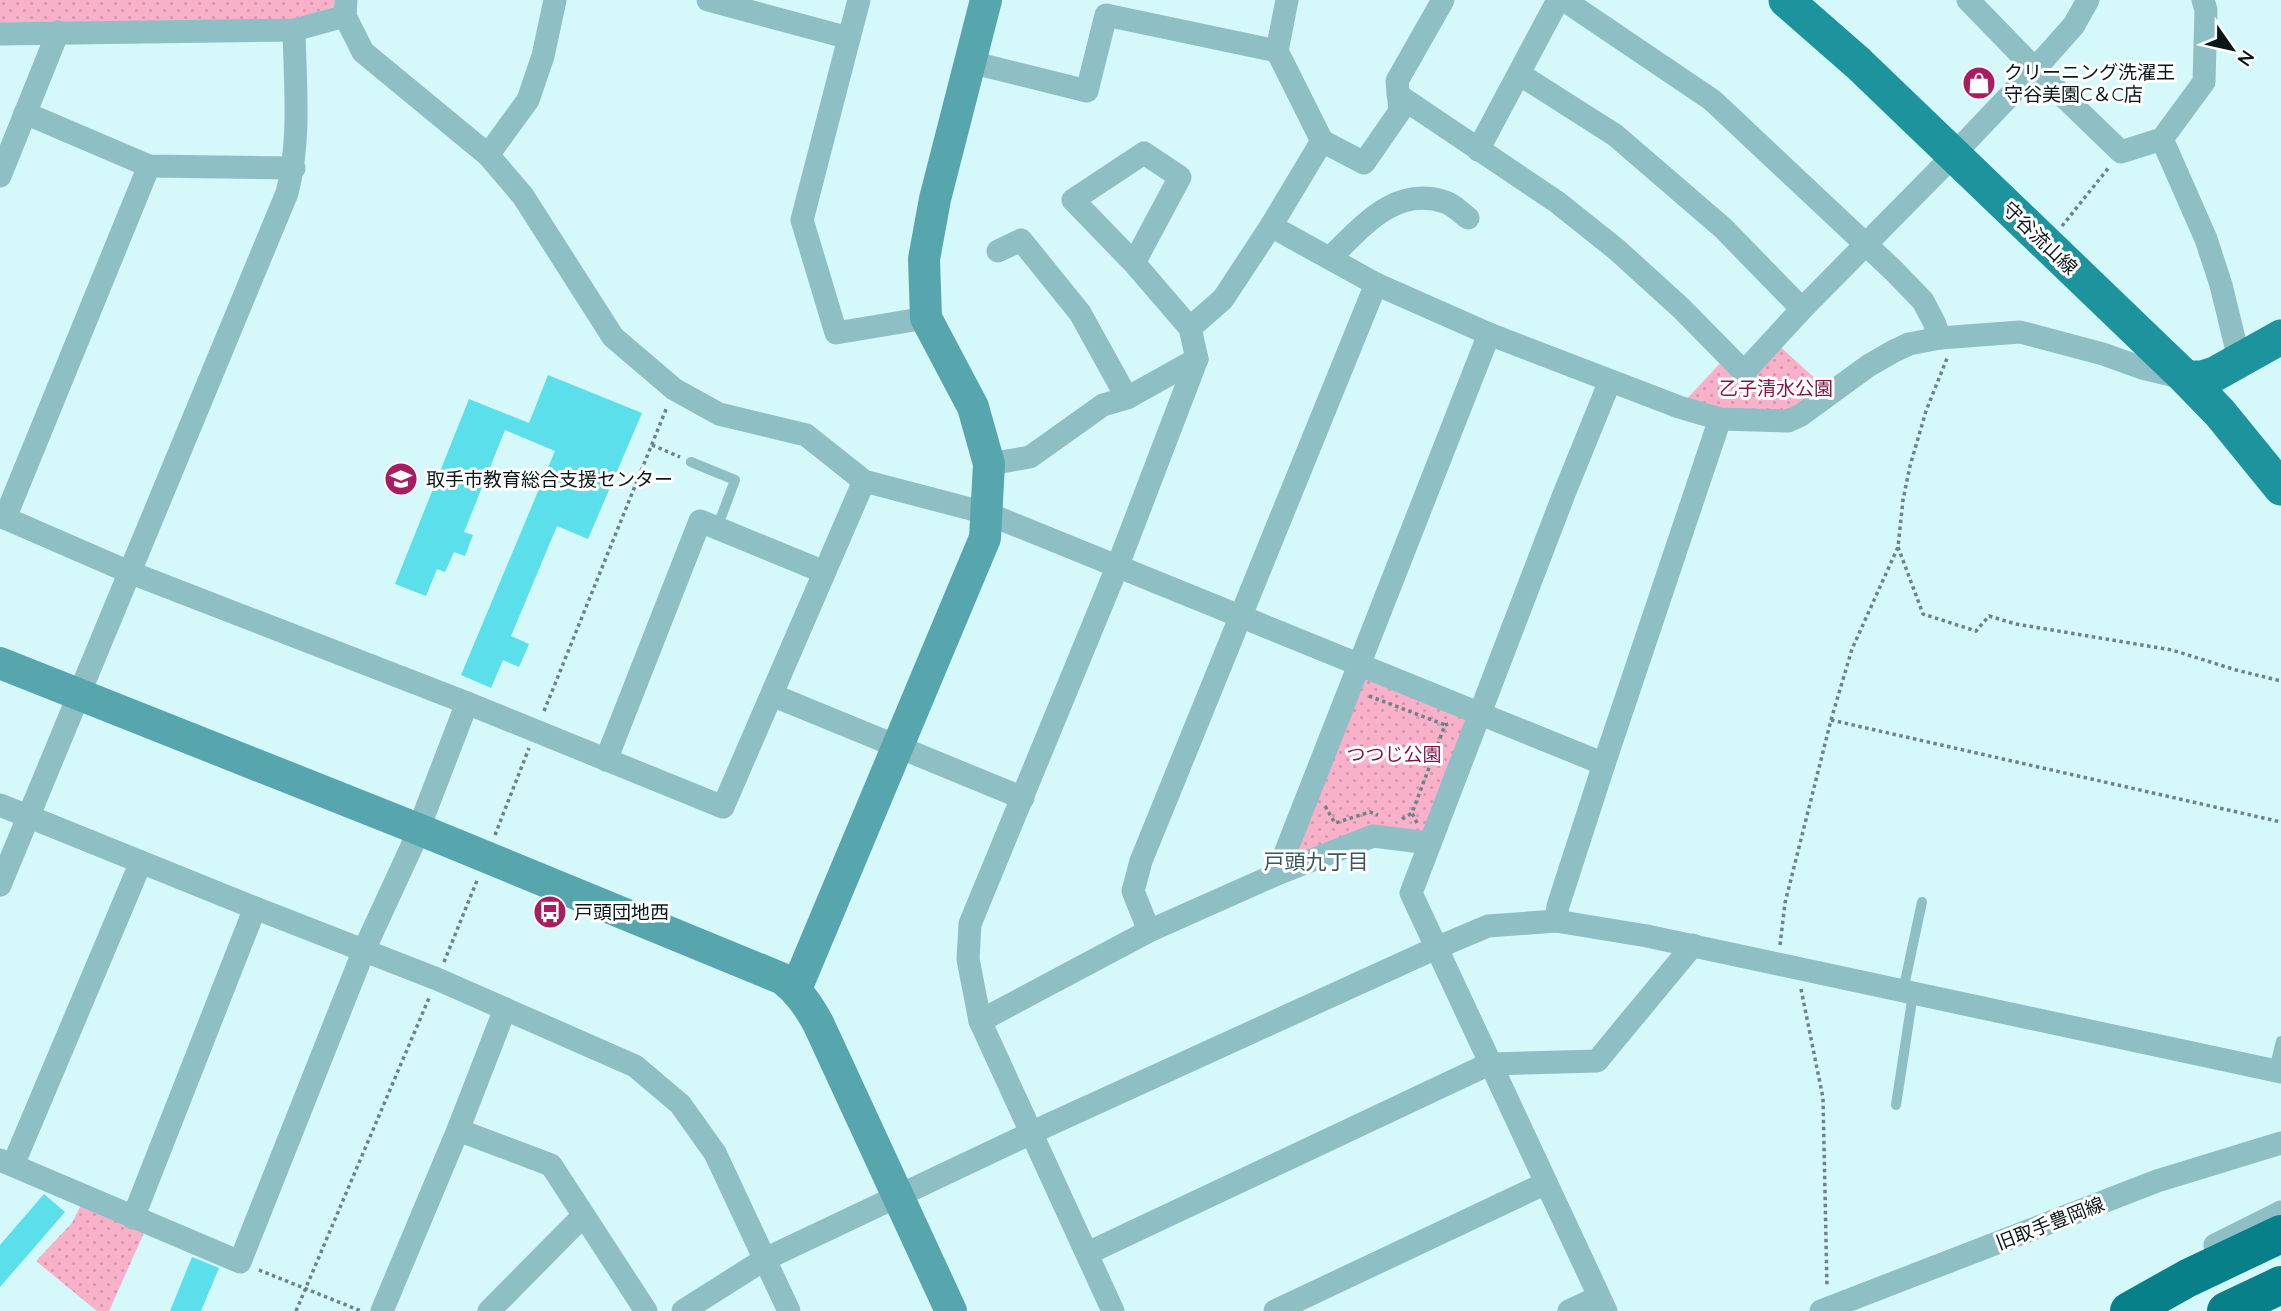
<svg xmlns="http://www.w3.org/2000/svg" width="2281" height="1311" font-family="Quicksand,'Noto Sans JP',sans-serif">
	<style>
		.grass { fill: url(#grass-dots) }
		.building { fill: #5bdfeb }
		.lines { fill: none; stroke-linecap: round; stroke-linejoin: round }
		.path { stroke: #6d8486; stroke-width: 3.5; stroke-dasharray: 3.5 3.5; stroke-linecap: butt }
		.lane { stroke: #8ebfc4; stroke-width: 10 }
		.street { stroke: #8ebfc4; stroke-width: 23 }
		.secondary { stroke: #57a6ae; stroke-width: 32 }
		.primary { stroke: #1d949d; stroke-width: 35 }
		.highway { stroke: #078089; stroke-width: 38 }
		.labels { text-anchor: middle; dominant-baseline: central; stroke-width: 6; stroke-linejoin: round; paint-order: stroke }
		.poi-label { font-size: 19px; fill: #0a1718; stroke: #fff; text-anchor: start }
		.street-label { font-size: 19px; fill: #0a1718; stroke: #fff }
		.park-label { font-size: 19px; fill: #7e1447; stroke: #fff }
		.neighbourhood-label { font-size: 21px; fill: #3a585b; stroke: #fff }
	</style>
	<defs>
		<pattern id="grass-dots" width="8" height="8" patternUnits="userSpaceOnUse" patternTransform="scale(1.75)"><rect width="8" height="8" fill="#f8b1c9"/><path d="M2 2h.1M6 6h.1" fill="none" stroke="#d398ac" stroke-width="1.8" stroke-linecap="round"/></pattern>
	</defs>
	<rect width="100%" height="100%" fill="#d5f8fb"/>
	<g class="grass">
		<path d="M 0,0 L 335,0 L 334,7 L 289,20 L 0,23 Z"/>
		<path d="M 1774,341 L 1830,392 L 1801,415 L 1679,407 L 1727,356 L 1745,372 Z"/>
		<path d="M 1359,664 L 1480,713 L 1429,843 L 1373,836 L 1277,874 Z"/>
		<path d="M 85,1197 L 148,1224 L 109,1311 L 97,1311 L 36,1261 L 72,1223 Z"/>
	</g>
	<g class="building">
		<path d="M 548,375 L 642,413 L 588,539 L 557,526 L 511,636 L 529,644 L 519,667 L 503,660 L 491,688 L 461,675 L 555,451 L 505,430 L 464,532 L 473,535 L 465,556 L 454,552 L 445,572 L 437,569 L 426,596 L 395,584 L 469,399 L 529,423 Z"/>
		<path d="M 44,1194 L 65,1212 L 0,1287 L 0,1245 Z"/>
		<path d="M 192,1257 L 219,1268 L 201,1311 L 170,1311 Z"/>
	</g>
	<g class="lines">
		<g class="path">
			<path d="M 2062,226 L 2110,166"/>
			<path d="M 652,445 L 680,457"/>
			<path d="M 1898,547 L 1923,614 L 1976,631 L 1989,616 L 2016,624 L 2172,650 L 2236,670 L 2281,681"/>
			<path d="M 1369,696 L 1445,725"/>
			<path d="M 544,711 L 667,407"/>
			<path d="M 1831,720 L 2281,822"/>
			<path d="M 1325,806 L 1335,823 L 1370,812 L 1378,815"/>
			<path d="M 1402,819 L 1412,813"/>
			<path d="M 1417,823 L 1412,813 L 1445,725 L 1451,723"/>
			<path d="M 495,835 L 529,748"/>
			<path d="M 1780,945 L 1785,903 L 1831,720 L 1852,649 L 1898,547 L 1903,500 L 1910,466 L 1926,411 L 1948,356"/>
			<path d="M 444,962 L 478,878"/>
			<path d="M 1801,989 L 1823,1098 L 1827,1287"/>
			<path d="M 259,1270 L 361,1311"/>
			<path d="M 296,1311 L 429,998"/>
		</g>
		<g class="lane">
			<path d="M 691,462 L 735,480 L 717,528"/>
			<path d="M 1903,991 L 1922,902"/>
			<path d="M 2274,1070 L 2281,1041"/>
			<path d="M 1896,1105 L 1913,994"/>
		</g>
		<g class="street">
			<path d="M 346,0 L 345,16 L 363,52 L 488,155 L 523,196 L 613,337 L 674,389 L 719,414 L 806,435 L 864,481 L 986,513 L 1604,764"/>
			<path d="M 708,0 L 849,38 L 802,220 L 836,333 L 926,318"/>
			<path d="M 1564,0 L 1712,100 L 1893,270 L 1923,301 L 1934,322 L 1940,338"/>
			<path d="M 1968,0 L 2035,69 L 2121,152 L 2162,139 L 2204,82 L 2206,10 L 2203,0"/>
			<path d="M 0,34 L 294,30 L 345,16"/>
			<path d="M 849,38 L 859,0"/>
			<path d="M 1277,51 L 1287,0"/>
			<path d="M 970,62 L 1087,91 L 1106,15 L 1277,51 L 1322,141 L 1271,226 L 1223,299 L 1190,328"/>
			<path d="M 1519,74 L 1615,135 L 1723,228 L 1802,309"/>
			<path d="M 1398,95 L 1557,202 L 1616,249 L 1681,308 L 1744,372 L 1802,309 L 1940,169 L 2035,69 L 2074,25 L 2088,0"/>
			<path d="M 25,113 L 149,166 L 294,168"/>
			<path d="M 2162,139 L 2206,239 L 2221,285 L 2239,359"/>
			<path d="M 1322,141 L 1364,163 L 1400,111 L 1397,81 L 1443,0"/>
			<path d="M 1478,150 L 1558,0"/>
			<path d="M 488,155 L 528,100 L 543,56 L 555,0"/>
			<path d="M 0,176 L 58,32"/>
			<path d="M 1271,226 L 1376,284 L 1489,334 L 1679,407 L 1720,419 L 1788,421 L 1801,415 L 1868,366 L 1894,351 L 1909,344 L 1940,338 L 2020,332 L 2103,354 L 2142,368 L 2184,378"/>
			<path d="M 998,251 L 1021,240 L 1080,313 L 1127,398"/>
			<path d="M 1330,258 C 1362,227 1395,185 1445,202 C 1453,204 1461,213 1468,218"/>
			<path d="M 989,464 L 1030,457 L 1103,405 L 1127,398 L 1197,359"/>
			<path d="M 0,516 L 129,572 L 467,703 L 723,807 L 864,481"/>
			<path d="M 5,518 L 149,166"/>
			<path d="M 772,695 L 1023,798"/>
			<path d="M 606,760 L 700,521 L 824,572"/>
			<path d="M 0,805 L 255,908 L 437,979 L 635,1066 L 680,1104 L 715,1153 L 789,1311"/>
			<path d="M 1277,874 L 1489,334"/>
			<path d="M 0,885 L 287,193 C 301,140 295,84 294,30"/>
			<path d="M 1556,921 L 1558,906 L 1604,764 L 1720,419"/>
			<path d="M 1149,931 L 1133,891 L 1141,861 L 1376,284"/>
			<path d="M 980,1021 L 1149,931 L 1277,874 L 1373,836 L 1429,843"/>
			<path d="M 458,1130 L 551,1165 L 646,1311"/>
			<path d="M 0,1160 L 240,1262 L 364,950 L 412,846 L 467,703"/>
			<path d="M 13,1165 L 141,862"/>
			<path d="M 133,1218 L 255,908"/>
			<path d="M 2215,1245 L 2281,1212"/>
			<path d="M 1088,1253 L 1489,1064 L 1597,1061 L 1693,945"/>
			<path d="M 382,1311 L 458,1130 L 505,1009"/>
			<path d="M 489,1311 L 583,1216"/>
			<path d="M 683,1311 L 765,1259 L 1046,1126 L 1436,948 L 1488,926 L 1556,921 L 1647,936 L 2281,1072"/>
			<path d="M 1113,1311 L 980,1021 L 968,959 L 970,924 L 1118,565 L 1197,359 L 1190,328 L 1134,263 L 1073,200 L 1144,153 L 1180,177 L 1134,263"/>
			<path d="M 1275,1311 L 1546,1183"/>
			<path d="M 1569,1311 L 1599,1297"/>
			<path d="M 1606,1311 L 1411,893 L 1564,494 L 1610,381"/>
			<path d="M 1821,1311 L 2157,1181 L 2281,1143"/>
		</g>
		<g class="secondary">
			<path d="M 0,663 L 418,829 L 783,979 C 799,992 808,1005 818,1023 L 951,1311"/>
			<path d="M 796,989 L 985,538 L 989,464 L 973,407 L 926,318 L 924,259 L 935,199 L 986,0"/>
		</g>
		<g class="primary">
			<path d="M 1786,0 L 1858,63 L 2186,378 L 2220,413 L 2281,488"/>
			<path d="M 2186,378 L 2202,378 L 2215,374 L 2281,337"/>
		</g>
		<g class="highway">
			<path d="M 2129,1311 L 2188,1278 L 2281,1234"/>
			<path d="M 2226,1311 L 2281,1285"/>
		</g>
	</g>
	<defs>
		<symbol id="shop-disc" viewBox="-11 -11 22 22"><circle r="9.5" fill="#a81d61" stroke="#fff"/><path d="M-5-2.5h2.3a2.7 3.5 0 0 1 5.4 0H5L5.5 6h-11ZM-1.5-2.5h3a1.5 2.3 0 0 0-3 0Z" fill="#fff"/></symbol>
		<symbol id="school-disc" viewBox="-11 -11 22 22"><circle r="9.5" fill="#a81d61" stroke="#fff"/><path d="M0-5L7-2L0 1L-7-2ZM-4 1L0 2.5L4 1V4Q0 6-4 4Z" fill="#fff"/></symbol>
		<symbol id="bus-disc" viewBox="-11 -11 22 22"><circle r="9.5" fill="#a81d61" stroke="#fff"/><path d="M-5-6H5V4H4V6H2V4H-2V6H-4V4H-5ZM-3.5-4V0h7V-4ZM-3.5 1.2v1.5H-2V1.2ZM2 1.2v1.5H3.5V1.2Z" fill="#fff"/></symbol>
	</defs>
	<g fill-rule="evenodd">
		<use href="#shop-disc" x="1960" y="64" width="38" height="38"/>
		<use href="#school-disc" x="382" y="460" width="38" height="38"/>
		<use href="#bus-disc" x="531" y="893" width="38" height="38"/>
	</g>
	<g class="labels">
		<g class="poi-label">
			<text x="2004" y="72">クリーニング洗濯王<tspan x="2004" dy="22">守谷美園C＆C店</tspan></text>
			<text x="426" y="479">取手市教育総合支援センター</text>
			<text x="574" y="912">戸頭団地西</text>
		</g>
		<g class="street-label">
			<text transform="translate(2040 238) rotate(44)">守谷流山線</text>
			<text transform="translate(2050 1223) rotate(-21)">旧取手豊岡線</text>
		</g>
		<g class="park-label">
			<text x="1776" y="388">乙子清水公園</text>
			<text x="1394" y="754">つつじ公園</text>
		</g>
		<g class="neighbourhood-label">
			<text x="1316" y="861">戸頭九丁目</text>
		</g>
	</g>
	<g transform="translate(2232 49) rotate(124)" stroke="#ffffff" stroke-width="5" paint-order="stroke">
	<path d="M0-5L12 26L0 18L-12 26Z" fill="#0a1718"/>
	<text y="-10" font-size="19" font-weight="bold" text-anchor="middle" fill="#0a1718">N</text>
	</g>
</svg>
